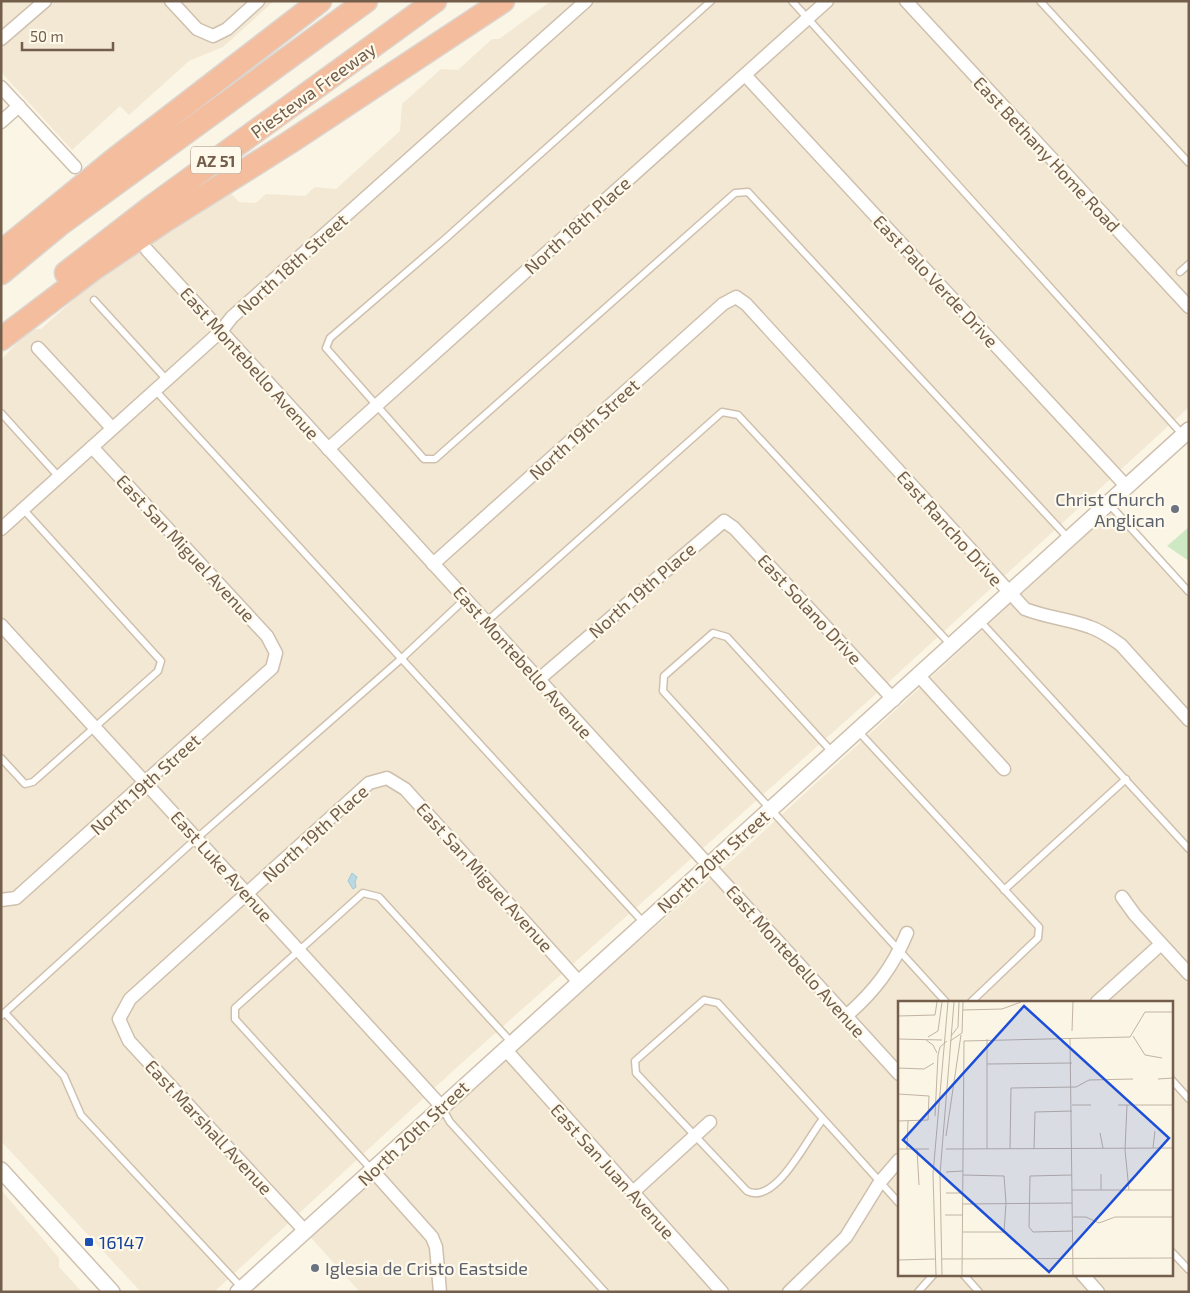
<svg xmlns="http://www.w3.org/2000/svg" width="1190" height="1293" font-family="'Exo 2',sans-serif">
	<style>
		.residential { fill: #f3e8d3; fill-rule: evenodd }
		.green { fill: #cfe8c4 }
		.water { fill: #bad9e4; stroke: #a0c8d5 }
		.lines { fill: none; stroke-linecap: round; stroke-linejoin: round }
		.service-casing { stroke: #cfc0ae; stroke-width: 9 }
		.minor-casing { stroke: #cfc0ae; stroke-width: 15 }
		.tertiary-casing { stroke: #cfc0ae; stroke-width: 18 }
		.motorway-casing { stroke: #dbd5d0; stroke-width: 25 }
		.service { stroke: #fff; stroke-width: 6 }
		.minor { stroke: #fff; stroke-width: 12 }
		.tertiary { stroke: #fff; stroke-width: 15 }
		.motorway { stroke: #f3bd9e; stroke-width: 22 }
		.worship-dot { fill: #6b7280; stroke: #fef9eb; stroke-width: 2 }
		.transit-dot { fill: #1a4fb4; stroke: #fef9eb; stroke-width: 2 }
		.labels { text-anchor: middle; dominant-baseline: central; stroke-width: 4.5; stroke-linejoin: round; paint-order: stroke }
		.shield { fill: #fef9eb; stroke: #9d8c7b; stroke-width: 1 }
		.shield-label { font-size: 16px; font-weight: bold; fill: #735e4b }
		.street-label { font-size: 18px; fill: #735e4b; stroke: #fef9eb }
		.worship-label { font-size: 18px; fill: #5b616d; stroke: #fef9eb; text-anchor: end }
		.transit-label { font-size: 18px; fill: #164399; stroke: #fef9eb; text-anchor: start }
		.inset-road { fill: none; stroke: #c1b4a2; stroke-width: 1 }
		.view { fill: #1d4ed8; fill-opacity: 0.15; stroke: #1d4ed8; stroke-width: 2.5 }
		.inset-edge { fill: none; stroke: #735e4b; stroke-width: 2.5 }
	</style>
	<rect width="100%" height="100%" fill="#fbf5e5"/>
	<g class="residential">
		<path d="M 1,1 L 274,1 L 223,47 L 189,61 L 129,115 L 120,106 L 72,150 L 1,72 Z"/>
		<path d="M 551,1 L 1189,1 L 1189,407 L 868,701 L 455,1069 L 214,1292 L 141,1292 L 1,1141 L 1,360 L 26,333 L 35,329 L 41,329 L 110,267 L 228,190 L 239,202 L 256,203 L 266,194 L 305,196 L 315,187 L 336,189 L 400,131 L 402,104 L 441,69 L 458,70 L 492,39 L 499,39 Z"/>
		<path d="M 1111,512 L 1189,599 L 1189,1292 L 360,1292 L 305,1231 L 739,854 ZM 899,1002 L 1171,1002 L 1171,1274 L 899,1274 Z"/>
		<path d="M 1,1190 L 59,1258 L 59,1267 L 82,1292 L 1,1292 Z"/>
	</g>
	<path class="green" d="M 1189,527 L 1189,561 L 1167,546 Z"/>
	<path class="water" d="M 352,873 L 357,877 L 355,882 L 356,887 L 353,889 L 348,881 Z"/>
	<g class="lines">
		<defs>
			<g id="service">
				<path d="M 711,1 L 445,239 L 330,338 L 326,348 L 424,459 L 435,459 L 735,193 L 748,192 L 1069,539"/>
				<path d="M 792,1 L 1183,435"/>
				<path d="M 1040,1 L 1189,163"/>
				<path d="M 1180,272 L 1189,264"/>
				<path d="M 94,300 L 167,380"/>
				<path d="M 155,390 L 644,923"/>
				<path d="M 1,413 L 59,477"/>
				<path d="M 1109,504 L 1189,592"/>
				<path d="M 980,621 L 1189,849"/>
				<path d="M 486,622 L 722,412 L 738,415 L 951,645"/>
				<path d="M 858,731 L 1039,927 L 1038,938 L 971,1002"/>
				<path d="M 833,753 L 727,637 L 713,633 L 664,676 L 663,691 L 946,1002"/>
				<path d="M 1,758 L 25,784 L 33,782 L 158,671 L 161,661 L 24,510"/>
				<path d="M 1004,890 L 1126,779"/>
				<path d="M 5,1013 L 64,1076 L 81,1115 L 242,1288"/>
				<path d="M 1,1016 L 197,838 L 401,659 L 465,599"/>
				<path d="M 1171,1079 L 1189,1099"/>
				<path d="M 442,1108 L 450,1122 L 605,1292"/>
				<path d="M 823,1119 C 807,1138 776,1206 747,1191 L 636,1073 L 635,1061 L 704,1000 L 718,1003 C 778,1069 839,1136 899,1203"/>
				<path d="M 372,1170 L 235,1019 L 235,1008 L 363,893 L 379,897 L 512,1043"/>
				<path d="M 1171,1251 L 1189,1270"/>
				<path d="M 963,1274 L 979,1292"/>
				<path d="M 918,1292 L 934,1274"/>
			</g>
			<g id="minor">
				<path d="M 171,1 L 197,29 L 213,36 L 227,29 L 258,1"/>
				<path d="M 906,1 L 1189,307"/>
				<path d="M 1,39 L 45,1"/>
				<path d="M 745,75 L 1127,487"/>
				<path d="M 1,87 L 75,167"/>
				<path d="M 1,122 L 19,106"/>
				<path d="M 147,250 L 899,1074"/>
				<path d="M 38,348 L 112,428"/>
				<path d="M 328,449 L 827,1"/>
				<path d="M 1,529 L 221,331 L 232,317 L 586,1"/>
				<path d="M 433,564 L 723,304 L 736,297 L 746,304 L 1025,609 C 1048,618 1069,619 1090,627 C 1102,631 1111,638 1121,645 L 1189,720"/>
				<path d="M 1,625 L 442,1107"/>
				<path d="M 919,676 L 1004,769"/>
				<path d="M 538,680 L 724,521 L 734,528 L 894,700"/>
				<path d="M 1122,897 L 1135,915 L 1189,974"/>
				<path d="M 1,900 L 16,898 L 272,668 L 276,653 L 267,636 L 92,447"/>
				<path d="M 1097,1002 L 1161,944"/>
				<path d="M 846,1016 C 874,992 893,967 907,933"/>
				<path d="M 505,1049 L 722,1292"/>
				<path d="M 373,1171 L 432,1237 L 436,1247 L 440,1292"/>
				<path d="M 632,1193 L 710,1122"/>
				<path d="M 305,1231 L 129,1041 L 119,1019 L 130,999 L 369,783 L 387,778 L 405,789 L 578,981"/>
				<path d="M 1082,1274 L 1098,1292"/>
				<path d="M 789,1292 L 846,1237 L 880,1182 L 899,1160"/>
			</g>
			<g id="tertiary">
				<path d="M 1,1170 L 112,1292"/>
				<path d="M 238,1292 L 1189,430"/>
			</g>
			<g id="motorway">
				<path d="M 1,252 L 115,159 L 320,1"/>
				<path d="M 1,273 L 59,225 L 366,1"/>
				<path d="M 66,273 L 154,205 L 435,1"/>
				<path d="M 1,339 L 92,270 L 166,220 L 290,142 L 503,1"/>
			</g>
		</defs>
		<use href="#service" class="service-casing"/>
		<use href="#minor" class="minor-casing"/>
		<use href="#tertiary" class="tertiary-casing"/>
		<use href="#motorway" class="motorway-casing"/>
		<use href="#service" class="service"/>
		<use href="#minor" class="minor"/>
		<use href="#tertiary" class="tertiary"/>
		<use href="#motorway" class="motorway"/>
	</g>
	<g class="worship-dot">
		<circle cx="1175" cy="509" r="5"/>
		<circle cx="315" cy="1268" r="5"/>
	</g>
	<rect class="transit-dot" x="84" y="1237" width="10" height="10" rx="2.5"/>
	<g class="labels">
		<rect class="shield" x="191" y="146.5" width="50" height="27" rx="4"/>
		<g class="shield-label">
			<text x="216" y="160">AZ 51</text>
		</g>
		<g class="street-label">
			<text transform="translate(313 90) rotate(-36)">Piestewa Freeway</text>
			<text transform="translate(1047 154) rotate(47)">East Bethany Home Road</text>
			<text transform="translate(577 225) rotate(-42)">North 18th Place</text>
			<text transform="translate(292 264) rotate(-42)">North 18th Street</text>
			<text transform="translate(936 281) rotate(47)">East Palo Verde Drive</text>
			<text transform="translate(250 363) rotate(48)">East Montebello Avenue</text>
			<text transform="translate(584 429) rotate(-42)">North 19th Street</text>
			<text transform="translate(950 528) rotate(48)">East Rancho Drive</text>
			<text transform="translate(186 548) rotate(47)">East San Miguel Avenue</text>
			<text transform="translate(642 590) rotate(-41)">North 19th Place</text>
			<text transform="translate(810 609) rotate(47)">East Solano Drive</text>
			<text transform="translate(523 662) rotate(48)">East Montebello Avenue</text>
			<text transform="translate(145 784) rotate(-42)">North 19th Street</text>
			<text transform="translate(315 833) rotate(-42)">North 19th Place</text>
			<text transform="translate(713 861) rotate(-42)">North 20th Street</text>
			<text transform="translate(222 866) rotate(48)">East Luke Avenue</text>
			<text transform="translate(485 877) rotate(48)">East San Miguel Avenue</text>
			<text transform="translate(796 961) rotate(48)">East Montebello Avenue</text>
			<text transform="translate(209 1127) rotate(47)">East Marshall Avenue</text>
			<text transform="translate(413 1133) rotate(-43)">North 20th Street</text>
			<text transform="translate(613 1171) rotate(48)">East San Juan Avenue</text>
		</g>
		<g class="worship-label">
			<text x="1165" y="499">Christ Church<tspan x="1165" dy="21">Anglican</tspan></text>
			<text x="325" y="1268" text-anchor="start">Iglesia de Cristo Eastside</text>
		</g>
		<g class="transit-label">
			<text x="99" y="1242">16147</text>
		</g>
	</g>
	<g transform="translate(898 1001)">
		<rect width="275" height="275" fill="#fbf5e5"/>
		<path class="inset-road" d="M 65,9 L 104,8 L 123,1M 0,15 L 37,14 L 39,1M 174,30 L 175,1M 53,35 L 60,26 L 61,1M 235,35 L 247,54 L 264,57M 30,36 L 40,30 L 44,1M 172,37 L 175,274M 0,38 L 44,39M 28,39 L 35,44 L 39,52M 52,40 L 64,32 L 65,1M 89,63 L 174,62M 0,67 L 26,68 L 36,62M 260,78 L 275,77M 0,93 L 31,95 L 30,119 L 0,120M 174,104 L 193,104M 220,104 L 275,104M 229,104 L 227,149 L 231,189M 37,115 L 40,54 L 42,46 L 49,40M 202,132 L 205,147M 48,135 L 63,34M 255,147 L 257,130M 0,148 L 31,148M 9,148 L 10,120M 19,148 L 21,184M 48,148 L 275,147M 89,148 L 89,38M 112,148 L 113,87 L 178,86 L 191,79 L 235,78M 136,148 L 137,111 L 174,110M 48,171 L 65,170M 203,173 L 203,189M 65,174 L 106,175 L 108,202 L 106,231 L 65,231M 174,174 L 132,175 L 131,226 L 135,231 L 175,230M 174,189 L 275,189M 48,192 L 65,192M 65,203 L 174,202M 47,214 L 65,214M 175,216 L 188,216 L 201,222 L 217,216 L 275,216M 43,258 L 275,257M 0,259 L 37,258M 38,274 L 35,173 L 50,1M 44,274 L 42,173 L 56,1M 64,274 L 66,40 L 232,36 L 247,11 L 275,11"/>
		<path class="view" d="M 126,5 L 271,137 L 151,271 L 5,139 Z"/>
		<rect width="275" height="275" class="inset-edge"/>
	</g>
	<rect width="1190" height="1293" fill="none" stroke="#735e4b" stroke-width="5"/>
	<path d="M22 42v8h91v-8" fill="none" stroke="#735e4b" stroke-width="2.5"/>
	<text x="30" y="42" font-size="15" fill="#735e4b" stroke="#fef9eb" stroke-width="4" paint-order="stroke">50 m</text>
</svg>
